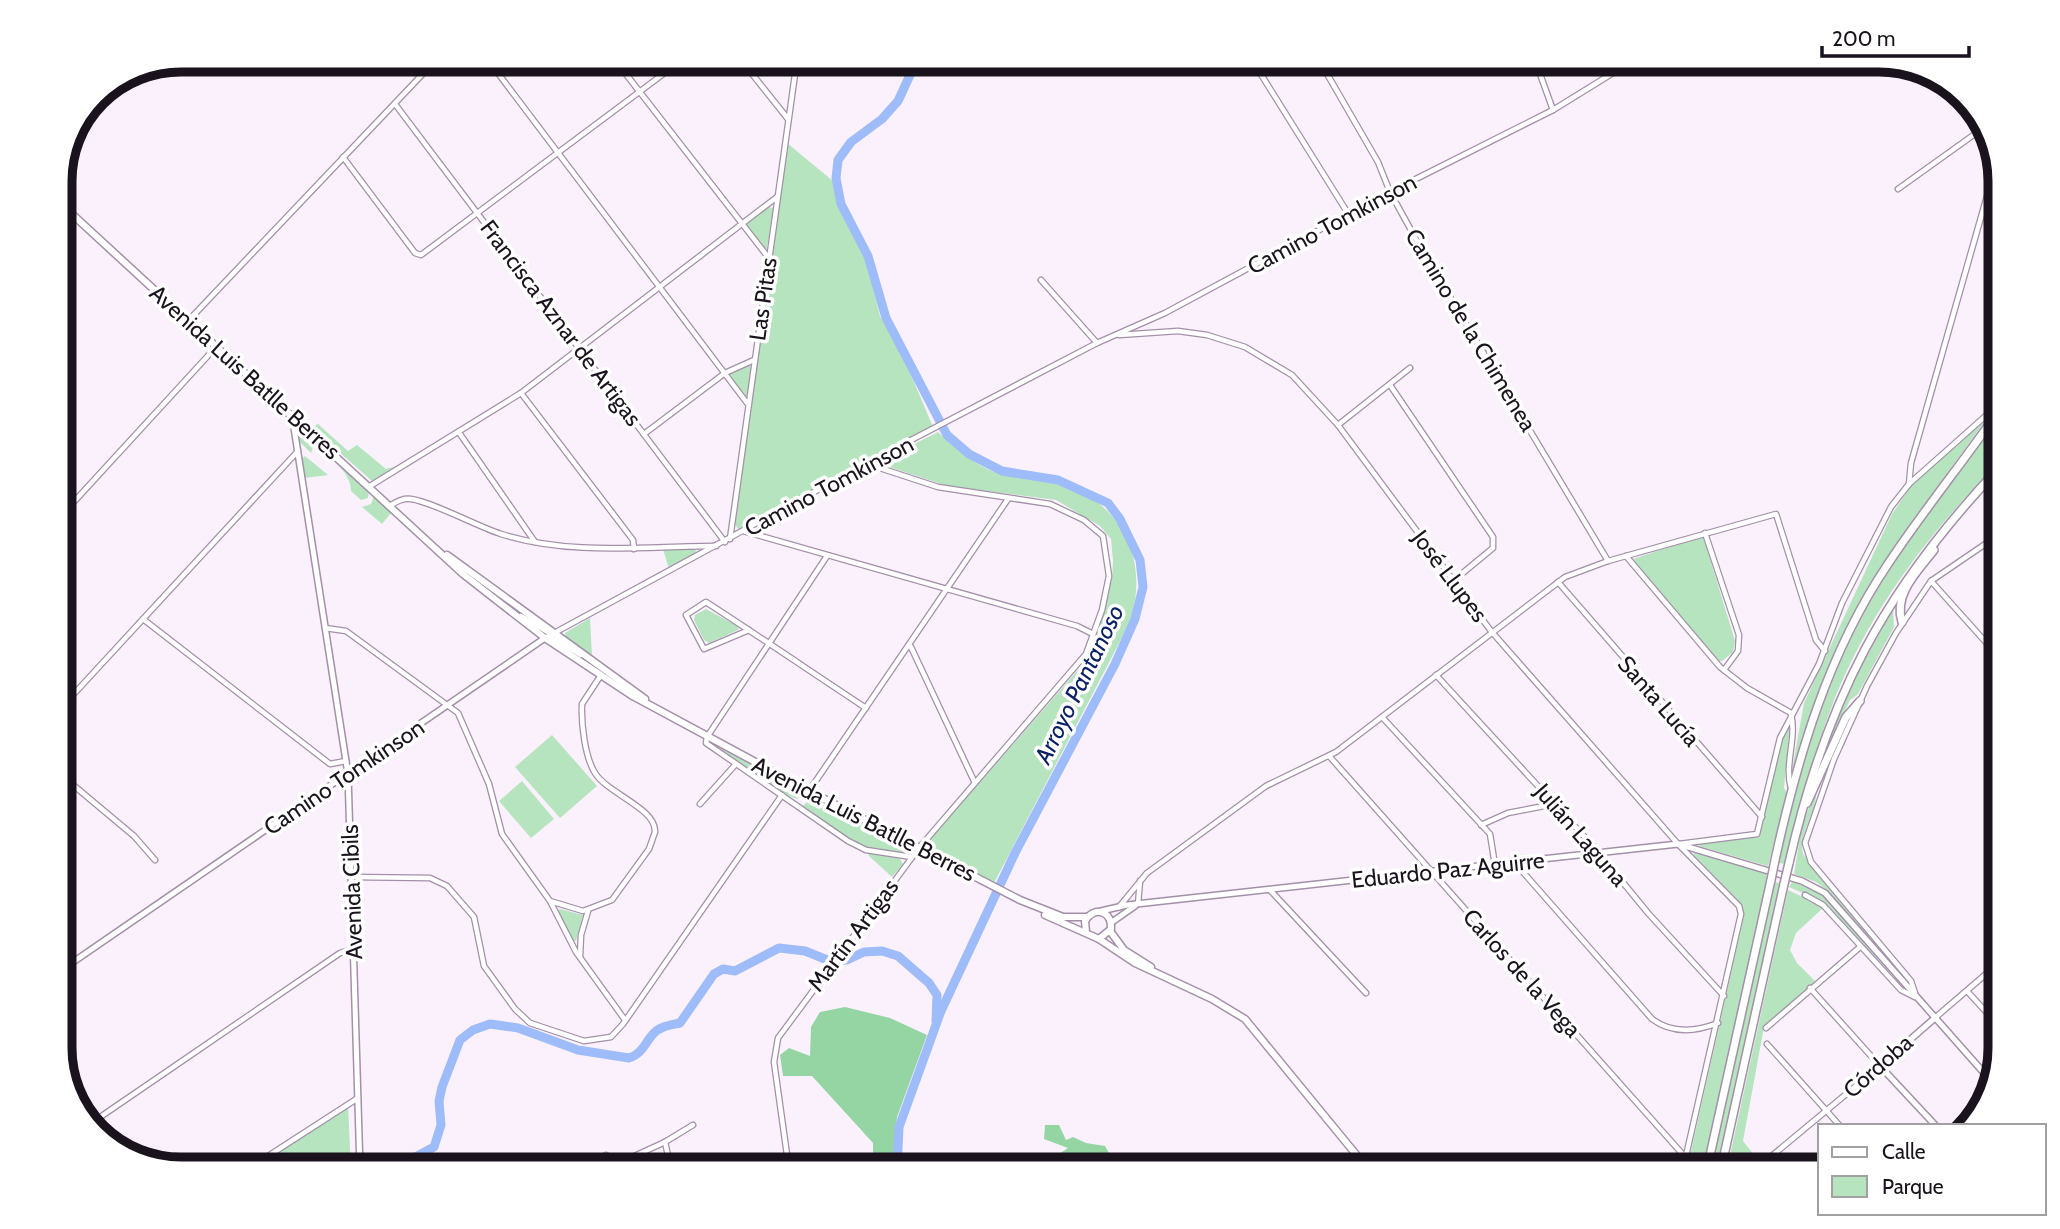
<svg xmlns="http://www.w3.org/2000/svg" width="2060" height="1229" font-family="Cabin,sans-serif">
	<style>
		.green { fill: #b5e4bf }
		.forest { fill: #95d5a4 }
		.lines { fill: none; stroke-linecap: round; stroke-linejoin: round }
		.river { stroke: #9fbcfa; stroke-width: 9 }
		.minor-casing { stroke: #a48fa9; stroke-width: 7 }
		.tertiary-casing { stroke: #a48fa9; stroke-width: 8 }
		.secondary-casing { stroke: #a48fa9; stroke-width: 9 }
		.trunk-casing { stroke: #a48fa9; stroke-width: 10 }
		.minor { stroke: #fff; stroke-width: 4.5 }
		.tertiary { stroke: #fff; stroke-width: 5 }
		.secondary { stroke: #fff; stroke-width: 6 }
		.trunk { stroke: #fff; stroke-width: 7 }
		.trunk-bridge-casing { stroke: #a48fa9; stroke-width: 10; stroke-linecap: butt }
		.trunk-bridge { stroke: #fff; stroke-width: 7 }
		.labels { text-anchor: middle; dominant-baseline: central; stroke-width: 7; stroke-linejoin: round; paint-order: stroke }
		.street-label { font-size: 23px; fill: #1a121c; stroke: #fff }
		.water-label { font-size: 24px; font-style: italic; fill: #0a2166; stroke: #fff }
		.rim { fill: none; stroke: #1a121c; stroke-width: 9 }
	</style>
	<rect width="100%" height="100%" fill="#fbf1fd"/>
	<g class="green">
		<path d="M 787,143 L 833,181 L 866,259 L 880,316 L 903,356 L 933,427 L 738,529 L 735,524 L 738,493 Z"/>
		<path d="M 767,206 L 774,209 L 766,252 L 746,227 L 748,222 Z"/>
		<path d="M 749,364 L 751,368 L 747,397 L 729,375 Z"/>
		<path d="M 2000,416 L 2000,461 C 1929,532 1865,616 1830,711 C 1811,761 1798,812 1785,864 L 1779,863 C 1798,777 1821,695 1862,617 C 1900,545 1953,482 2000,416 Z"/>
		<path d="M 1988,417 C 1938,487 1884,554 1845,631 C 1822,676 1809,723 1792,770 L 1804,703 L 1892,514 L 1912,485 Z"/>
		<path d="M 318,424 L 348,451 L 357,445 L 386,469 L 401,465 L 372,481 L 312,428 Z"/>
		<path d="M 938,432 C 954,447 973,464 994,472 C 1018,480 1045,477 1068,486 C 1128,509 1150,569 1128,626 L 994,883 L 926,844 L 1084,663 L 1100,624 L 1112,579 L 1113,561 L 1111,539 L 1100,526 L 1056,500 L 948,486 L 877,463 Z"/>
		<path d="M 301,434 L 307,435 L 369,491 L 368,498 L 361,500 L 351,491 C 351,471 329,457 314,444 L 311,453 L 298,440 Z"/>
		<path d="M 305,456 L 328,475 L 305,478 L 301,459 Z"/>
		<path d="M 374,496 L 392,512 L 382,524 L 362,507 L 371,504 Z"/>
		<path d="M 1703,536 L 1735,641 L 1733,652 L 1722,661 L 1717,661 L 1633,559 Z"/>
		<path d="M 691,548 L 696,550 L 694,556 L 669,569 L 663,549 Z"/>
		<path d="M 1893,608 L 1894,627 L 1858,694 L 1850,700 L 1819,768 L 1845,697 Z"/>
		<path d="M 706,609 L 739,627 L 738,630 L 709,643 L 704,640 L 694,620 L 695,615 Z"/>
		<path d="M 590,618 L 592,656 L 566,638 L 565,633 Z"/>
		<path d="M 1790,722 L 1784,788 L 1787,793 L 1768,866 L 1699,846 L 1700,843 L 1759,837 L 1778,750 Z"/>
		<path d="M 552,735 L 597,786 L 560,818 L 515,767 Z"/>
		<path d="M 710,743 L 803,791 L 804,794 L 797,799 L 789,796 Z"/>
		<path d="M 522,781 L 554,819 L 531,838 L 499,801 Z"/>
		<path d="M 1816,788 C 1819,811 1798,831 1803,854 L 1910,986 L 1828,891 L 1816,882 L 1794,874 L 1802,826 Z"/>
		<path d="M 811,798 L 906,847 L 907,853 C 867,858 833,827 803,806 Z"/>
		<path d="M 1695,851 L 1766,872 L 1767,881 L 1704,1169 L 1687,1169 L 1744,916 L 1739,901 L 1694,855 Z"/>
		<path d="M 870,852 L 900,859 L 903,864 L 892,877 L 868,855 Z"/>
		<path d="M 1793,880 L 1824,896 L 1904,990 L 1825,903 L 1789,887 Z"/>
		<path d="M 1773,882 L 1781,883 L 1718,1169 L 1710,1169 Z"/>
		<path d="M 1788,890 L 1824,907 L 1796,933 L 1790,950 L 1797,963 L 1815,981 L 1764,1027 L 1743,1141 L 1759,1161 L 1751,1169 L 1727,1169 Z"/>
		<path d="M 560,909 L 583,915 L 576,941 L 572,941 L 557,911 Z"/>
		<path d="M 348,1106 L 351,1169 L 250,1169 Z"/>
	</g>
	<g class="forest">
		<path d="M 845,1007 L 890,1018 L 927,1035 L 897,1117 L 892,1169 L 873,1169 L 873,1143 L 812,1076 L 783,1076 L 780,1055 L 789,1048 L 810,1056 L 811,1027 L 820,1012 Z"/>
		<path d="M 1045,1125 L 1059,1125 L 1066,1140 L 1073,1137 L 1086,1143 L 1105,1146 L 1109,1153 L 1117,1153 L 1123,1161 L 1116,1169 L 1051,1169 L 1049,1161 L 1068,1148 L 1044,1139 Z"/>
	</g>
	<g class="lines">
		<g class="river">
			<path d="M 296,1169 L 307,1169"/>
			<path d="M 393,1169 L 434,1147 L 441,1125 L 439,1101 L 442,1087 L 460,1040 L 473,1030 L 490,1024 L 518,1028 L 578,1050 L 629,1058 C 642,1054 645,1043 653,1034 C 660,1026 671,1025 680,1023 L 714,974 L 723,969 L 735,971 L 779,948 L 805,951 L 830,961 L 847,960 L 864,952 L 882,951 L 898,956 L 929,983 L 937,995 L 936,1021"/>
			<path d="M 897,1169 L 899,1127 L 941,1011 L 1015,853 L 1115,664 L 1135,619 L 1143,587 L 1140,560 L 1120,519 L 1108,503 L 1058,480 L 1002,471 L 969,454 L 947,435 L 886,318 L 868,256 L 841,204 L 836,178 L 838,160 L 851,142 L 882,119 L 898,101 L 917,60"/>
		</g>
		<defs>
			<g id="minor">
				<path d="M 488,60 L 747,403"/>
				<path d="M 615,60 L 768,257"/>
				<path d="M 741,60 L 788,119"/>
				<path d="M 1252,60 L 1349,215"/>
				<path d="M 1319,60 L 1378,162 L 1390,192 L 1422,250 L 1608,561"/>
				<path d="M 1535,60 L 1553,110"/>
				<path d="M 395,104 L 725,542"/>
				<path d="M 343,157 L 415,253 L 421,255 L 682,60"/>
				<path d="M 1898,189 L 1986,126"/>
				<path d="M 1041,280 L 1097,343"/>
				<path d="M 188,321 L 436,60"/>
				<path d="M 1119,335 L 1178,331 L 1207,335 L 1245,347 L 1292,375 L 1338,425 L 1491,631 L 1678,844 L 1739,906 L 1741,914 L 1683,1169"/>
				<path d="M 1390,385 L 1493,537 L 1493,548 L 1453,581"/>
				<path d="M 521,393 L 633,540 L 634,549"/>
				<path d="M 1338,425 L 1410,368"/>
				<path d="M 460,434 L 535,542"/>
				<path d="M 644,434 L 725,373 L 754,360"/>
				<path d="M 1909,484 L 1911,463 L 1997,161"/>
				<path d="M 370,486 L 521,393 L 777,197"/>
				<path d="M 391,505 C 398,501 403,498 411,499 C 433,502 476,526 501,534 C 572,556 644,546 716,546"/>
				<path d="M 60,517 L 216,347"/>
				<path d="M 743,531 L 1077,626 L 1093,634"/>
				<path d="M 1705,533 L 1739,635 L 1738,651 L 1724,670"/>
				<path d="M 730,539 L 797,60"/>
				<path d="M 827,556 L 707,737 L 706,743 L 848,841 L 866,850 L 912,857"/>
				<path d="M 1626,556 L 1720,667 L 1747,688 L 1791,713"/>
				<path d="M 1931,581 L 2000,658"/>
				<path d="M 1558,582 L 1762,817"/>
				<path d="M 521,616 L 551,634"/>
				<path d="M 143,619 L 330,764 L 346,761"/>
				<path d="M 325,628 L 346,631 L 458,713 L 489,784 L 502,834 L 550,901 L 583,911 L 612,900 L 649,849 L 655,832 C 656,808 608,794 595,773 C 585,757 581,724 582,704 L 601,675"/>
				<path d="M 749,630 L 704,649 L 686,615 L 706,602 C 760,637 813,673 866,708"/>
				<path d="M 549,636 L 581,655"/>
				<path d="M 545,638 L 871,461 L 1097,343 L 1165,313 L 1390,192 L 1553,110 L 1634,60"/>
				<path d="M 911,647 L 974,781"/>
				<path d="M 1436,675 L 1593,846 L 1648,913 L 1724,996"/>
				<path d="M 60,709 L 298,451"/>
				<path d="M 1791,714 C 1797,739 1784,764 1791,788"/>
				<path d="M 1382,717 L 1490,834 L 1495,865"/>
				<path d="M 1330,757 L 1686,1158"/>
				<path d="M 60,774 L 134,836 L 155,860"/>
				<path d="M 809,791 L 1008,499"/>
				<path d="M 700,804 L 735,765"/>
				<path d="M 1481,825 L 1508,813 L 1554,804"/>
				<path d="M 1679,844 L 1757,834 L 1780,738 L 1819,664 L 1842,603 L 1891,507 L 1909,484 L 1990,412 L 1999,408"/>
				<path d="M 1515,863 L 1652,1019 C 1672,1034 1695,1032 1718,1023"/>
				<path d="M 351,877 L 430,878 L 447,886 L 474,917 L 484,966 L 515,1009 L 530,1023 L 584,1041 L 611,1037 L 623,1024 L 782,795"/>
				<path d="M 1270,890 L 1366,993"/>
				<path d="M 1805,895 L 1823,905 L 1901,990 L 1915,997"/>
				<path d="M 551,903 L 576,952 L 625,1020"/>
				<path d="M 1138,904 L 1140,881"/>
				<path d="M 1119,907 L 1147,873 L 1266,786 L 1336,752 L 1565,577 L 1608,561 L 1776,514 L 1816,640 L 1825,651"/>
				<path d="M 580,957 L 581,935 L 588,911"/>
				<path d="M 1967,991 L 2000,1027"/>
				<path d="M 1915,993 L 1911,981 L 1811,862 L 1805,843 L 1834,759 L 1867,686 L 1896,633 L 1931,581 L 2000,534"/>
				<path d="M 1936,1017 L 2000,962"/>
				<path d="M 1766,1028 L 1860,947"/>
				<path d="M 1767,1044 L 1840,1126"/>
				<path d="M 90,1124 L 340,953 L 353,949"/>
				<path d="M 665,1142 L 671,1169"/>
				<path d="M 606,1155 L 608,1169"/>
				<path d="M 248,1169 L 358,1098"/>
				<path d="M 523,1169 L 532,1161 L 556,1169"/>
				<path d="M 606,1169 L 665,1142 L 693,1125"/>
				<path d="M 789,1169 L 774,1062 L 778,1038 L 919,848 L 1086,654 L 1102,610 L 1109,576 L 1103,536 L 1084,520 L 1050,504 L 938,487 L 883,469 L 871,461"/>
				<path d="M 1756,1169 L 1880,1066 L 1810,988"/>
			</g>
			<g id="tertiary">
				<path d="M 292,415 L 348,774 L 360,1169"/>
				<path d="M 1101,911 L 1127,905 L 1678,844 L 1802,881 L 1825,893 L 1992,1082"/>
				<path d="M 1112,922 L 1135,906"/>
				<path d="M 60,971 L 545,638"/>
				<path d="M 1936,1017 L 1880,1066 L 1936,1126"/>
			</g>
			<g id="secondary">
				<path d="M 60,203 L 463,574 L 545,638 L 631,695 L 809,791 L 1020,900 L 1063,917 L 1086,917"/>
				<path d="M 447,555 L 645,699"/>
				<path d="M 1045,915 L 1099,939 L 1135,963 L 1212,999 L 1245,1019 L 1368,1169"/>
				<path d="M 1110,931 L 1124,950 L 1151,967"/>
				<path d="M 1086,932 L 1085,921 C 1094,906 1112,910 1111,929 L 1099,939"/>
			</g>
			<g id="trunk">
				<path d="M 1902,622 C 1893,594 1918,571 1934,550"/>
				<path d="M 1807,803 L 1846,717 L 1860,701"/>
				<path d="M 1775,860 C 1798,756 1828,653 1888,564 C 1923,511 1964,461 2000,409"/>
				<path d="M 1789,863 C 1826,700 1884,589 2000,467"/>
				<path d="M 1707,1169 L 1771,880"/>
				<path d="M 1721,1169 L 1784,884"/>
			</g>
		</defs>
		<use href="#minor" class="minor-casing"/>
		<use href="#tertiary" class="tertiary-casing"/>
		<use href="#secondary" class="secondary-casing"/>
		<use href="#trunk" class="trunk-casing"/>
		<use href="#minor" class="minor"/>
		<use href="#tertiary" class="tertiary"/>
		<use href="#secondary" class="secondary"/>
		<use href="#trunk" class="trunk"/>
		<defs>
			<g id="trunk-bridge">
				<path d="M 1771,880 L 1775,860"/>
				<path d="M 1784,884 L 1789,863"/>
			</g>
		</defs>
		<use href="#trunk-bridge" class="trunk-bridge-casing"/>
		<use href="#trunk-bridge" class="trunk-bridge"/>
	</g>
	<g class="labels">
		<g class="street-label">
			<text transform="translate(1332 224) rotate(-28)">Camino Tomkinson</text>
			<text transform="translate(763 299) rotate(-82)">Las Pitas</text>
			<text transform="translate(561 323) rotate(53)">Francisca Aznar de Artigas</text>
			<text transform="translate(1471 330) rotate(59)">Camino de la Chimenea</text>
			<text transform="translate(245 372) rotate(42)">Avenida Luis Batlle Berres</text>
			<text transform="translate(829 486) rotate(-28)">Camino Tomkinson</text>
			<text transform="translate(1450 576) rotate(53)">José Llupes</text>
			<text transform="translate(1659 701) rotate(49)">Santa Lucía</text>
			<text transform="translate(344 777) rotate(-34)">Camino Tomkinson</text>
			<text transform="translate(864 819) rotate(27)">Avenida Luis Batlle Berres</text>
			<text transform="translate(1581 835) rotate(49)">Julián Laguna</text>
			<text transform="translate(1448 870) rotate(-6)">Eduardo Paz Aguirre</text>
			<text transform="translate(352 892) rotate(-92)">Avenida Cibils</text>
			<text transform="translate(853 935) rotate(-53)">Martín Artigas</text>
			<text transform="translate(1522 973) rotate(48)">Carlos de la Vega</text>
			<text transform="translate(1878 1066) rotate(-41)">Córdoba</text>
		</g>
		<g class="water-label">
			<text transform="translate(1079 684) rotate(-64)">Arroyo Pantanoso</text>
		</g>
	</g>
	<path d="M0 0H2060V1229H0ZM181 72H1879A109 109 0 0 1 1988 181V1048A109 109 0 0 1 1879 1157H181A109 109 0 0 1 72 1048V181A109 109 0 0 1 181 72Z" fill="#fff" fill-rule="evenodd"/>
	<path class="rim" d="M181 72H1879A109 109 0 0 1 1988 181V1048A109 109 0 0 1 1879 1157H181A109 109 0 0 1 72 1048V181A109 109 0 0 1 181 72Z"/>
	<rect x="1818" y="1124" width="228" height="91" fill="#ffffff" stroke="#a3a0a4" stroke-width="2"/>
	<rect x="1832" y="1147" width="35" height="10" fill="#ffffff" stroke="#a3a0a4" stroke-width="2"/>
	<text x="1882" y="1159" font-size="21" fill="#1a121c">Calle</text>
	<rect x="1832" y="1176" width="35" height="21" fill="#b5e4bf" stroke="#a3a0a4" stroke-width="2"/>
	<text x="1882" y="1194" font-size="21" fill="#1a121c">Parque</text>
	<path d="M1822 46v10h147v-10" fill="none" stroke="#1a121c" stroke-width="3.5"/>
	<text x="1832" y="46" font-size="21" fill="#1a121c" stroke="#ffffff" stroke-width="5" paint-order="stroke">200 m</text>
</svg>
